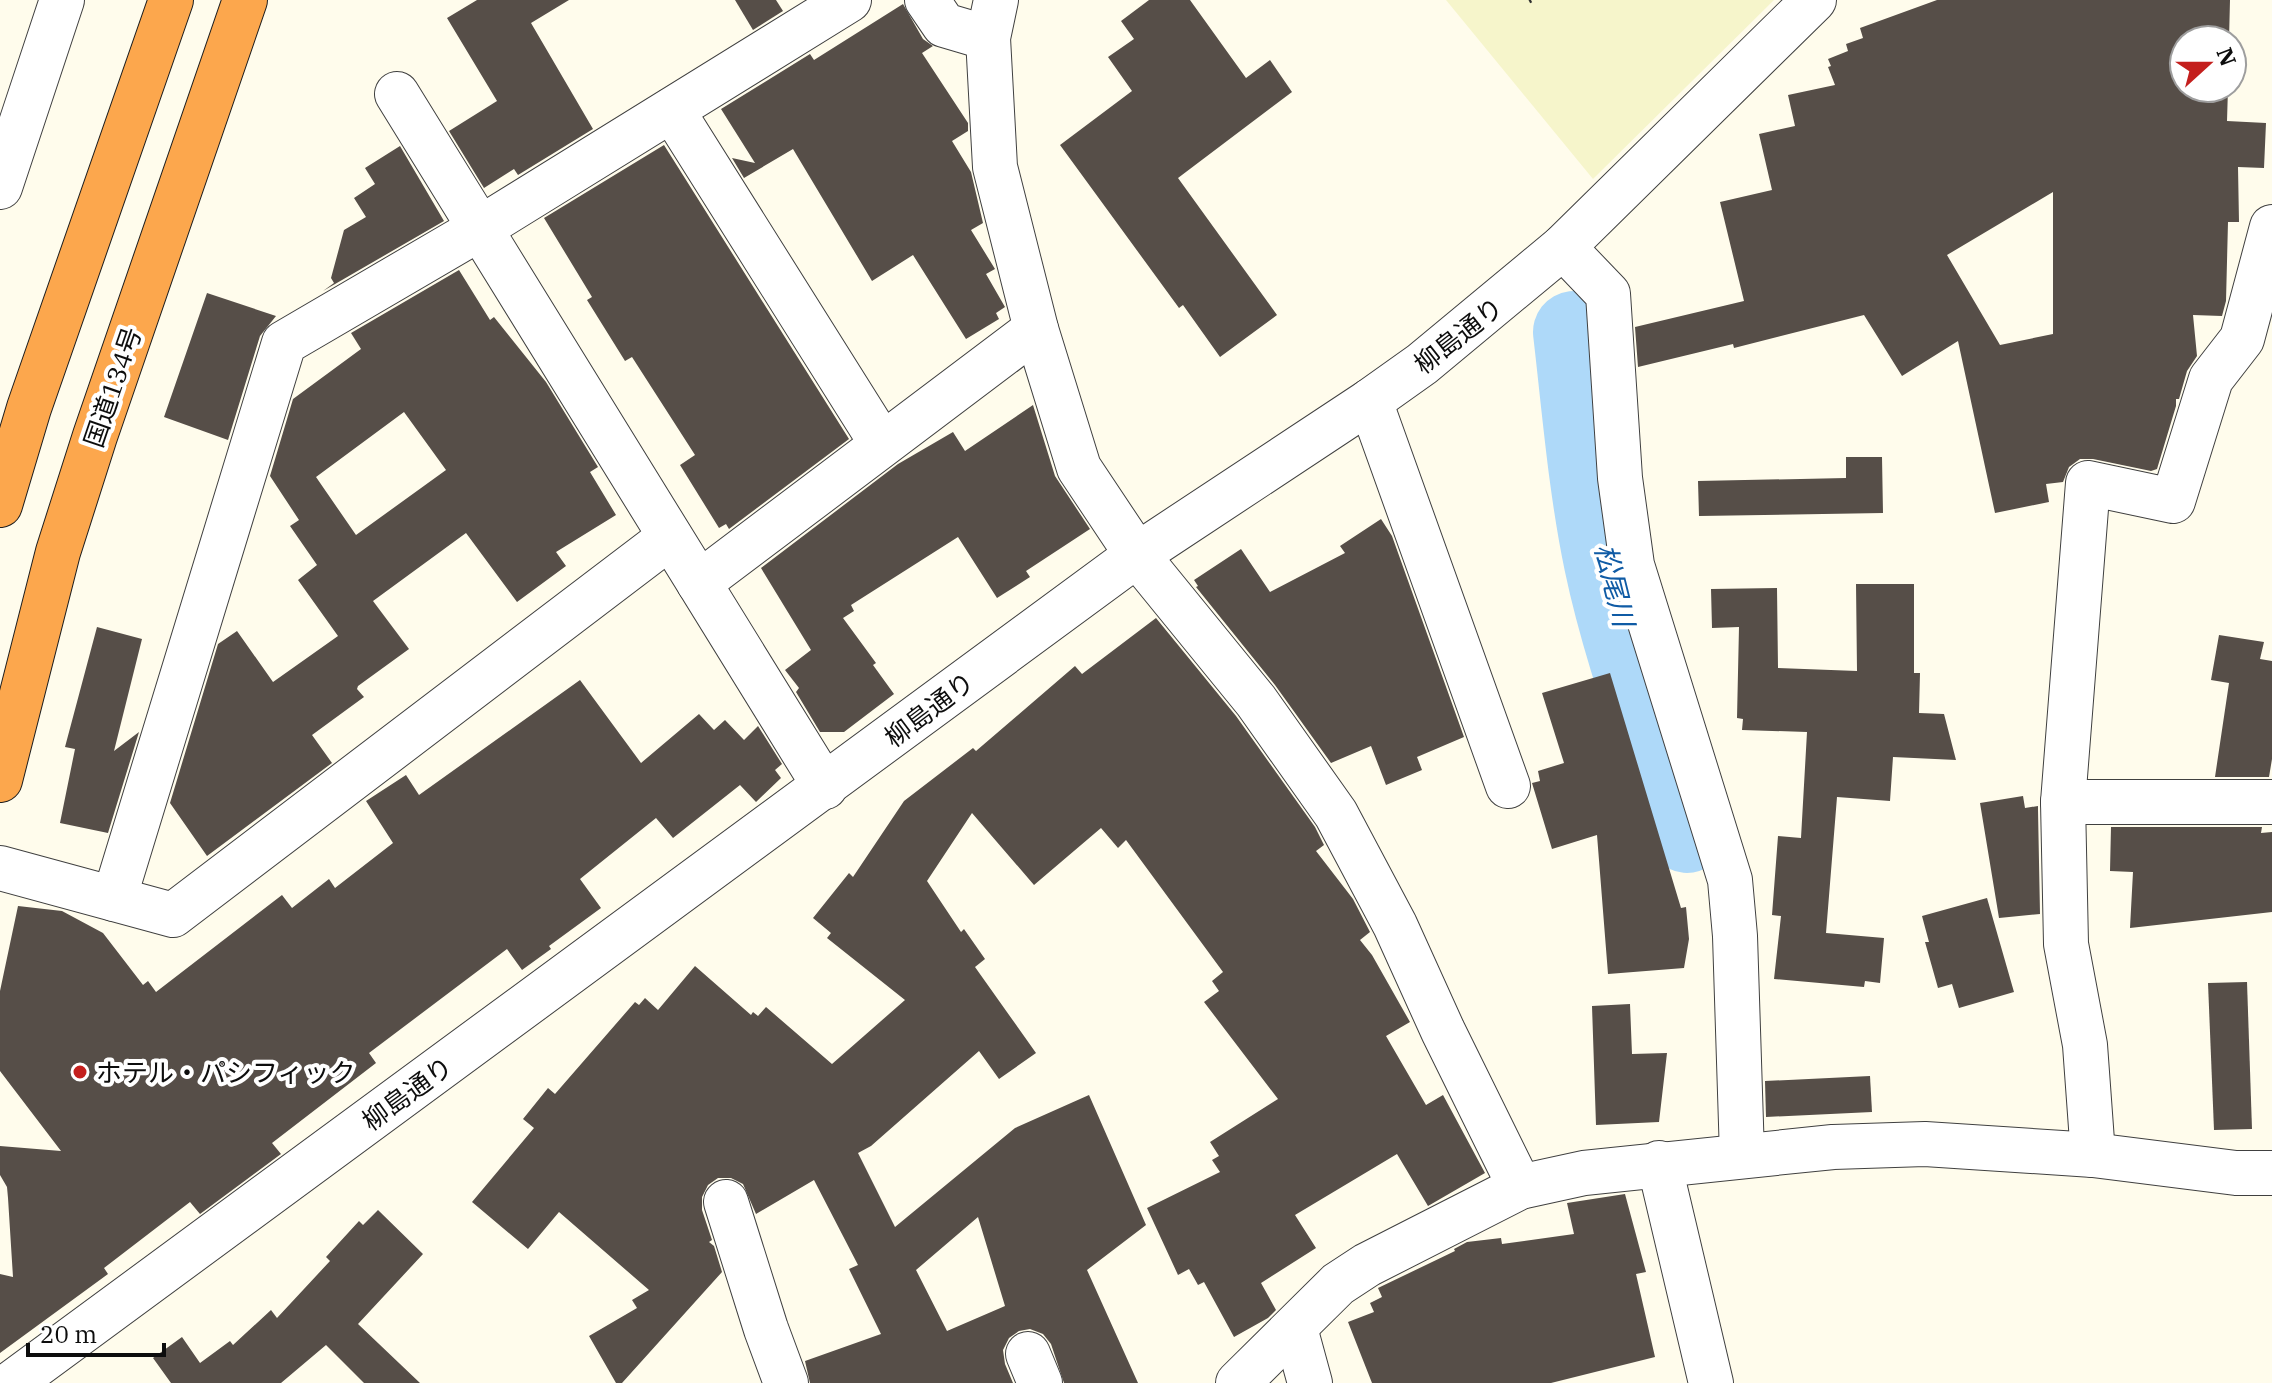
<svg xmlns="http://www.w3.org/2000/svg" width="2272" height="1383" font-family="'IBM Plex Serif','Noto Sans JP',serif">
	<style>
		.farmland { fill: #f6f5cb }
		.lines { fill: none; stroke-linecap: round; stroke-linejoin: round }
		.river { stroke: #aed9f9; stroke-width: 82 }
		.building { fill: #564e48; fill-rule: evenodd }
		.minor-casing { stroke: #404040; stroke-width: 46 }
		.highway-casing { stroke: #1e1e1e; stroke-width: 46 }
		.path { stroke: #2f2f2f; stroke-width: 5; stroke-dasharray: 8 4; stroke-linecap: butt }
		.minor { stroke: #fff; stroke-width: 44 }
		.highway { stroke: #fca74d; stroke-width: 44 }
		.poi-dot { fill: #c41f1d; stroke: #fff; stroke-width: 3 }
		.labels { text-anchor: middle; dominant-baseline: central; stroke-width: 8; stroke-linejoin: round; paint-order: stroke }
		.street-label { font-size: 26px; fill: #0d0d0d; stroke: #fff }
		.poi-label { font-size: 26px; fill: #0d0d0d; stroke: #fff; text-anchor: start }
		.water-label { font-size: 28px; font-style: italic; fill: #0f5ba5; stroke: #fff }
	</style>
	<rect width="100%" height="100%" fill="#fffcec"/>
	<path class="farmland" d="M 1446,0 L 1774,0 L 1593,179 Z"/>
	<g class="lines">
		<path class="river" d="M 1574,332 C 1583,409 1589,486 1605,563 C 1624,654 1659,743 1687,832"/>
	</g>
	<g class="building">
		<path d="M 477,0 L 569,0 L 531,23 L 593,129 L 518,175 L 514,169 L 484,188 L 449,131 L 497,101 L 447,18 Z"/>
		<path d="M 735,0 L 776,0 L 783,11 L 753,30 Z"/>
		<path d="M 1149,0 L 1190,0 L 1246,78 L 1270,60 L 1292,92 L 1178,178 L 1277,315 L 1220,357 L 1183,305 L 1179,308 L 1060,145 L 1132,91 L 1108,57 L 1134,39 L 1121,21 Z"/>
		<path d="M 1937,0 L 2230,0 L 2229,40 L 2184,40 L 2184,88 L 2228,88 L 2227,121 L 2266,123 L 2264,168 L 2238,167 L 2239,222 L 2228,222 L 2226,301 L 2222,316 L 2193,315 L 2197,356 L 2187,371 L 2179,399 L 2176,399 L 2176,406 L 2157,469 L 2151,471 L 2093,459 L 2080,459 L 2069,467 L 2063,482 L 2046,484 L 2049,502 L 1995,513 L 1958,341 L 1902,376 L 1864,315 L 1734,348 L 1733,344 L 1638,367 L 1635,327 L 1744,301 L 1720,202 L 1772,190 L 1759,134 L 1795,126 L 1788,95 L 1835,85 L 1828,67 L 1831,66 L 1828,59 L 1848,51 L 1846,44 L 1863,38 L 1860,28 ZM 2053,192 L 2053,334 L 2000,345 L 1947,255 Z"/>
		<path d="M 903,4 L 923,39 L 933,46 L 922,53 L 968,123 L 968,131 L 952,141 L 971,172 L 983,223 L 971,230 L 995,269 L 986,274 L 1005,307 L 996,313 L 999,319 L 966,339 L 913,255 L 872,281 L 793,149 L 744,178 L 732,158 L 755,163 L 721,109 L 810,54 L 814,60 Z"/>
		<path d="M 664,145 L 849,439 L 729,529 L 726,524 L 719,528 L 680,465 L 695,455 L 632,357 L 625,361 L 587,300 L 592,297 L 544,218 Z"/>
		<path d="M 400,146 L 444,221 L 323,291 L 334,283 L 331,278 L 344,230 L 366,217 L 354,198 L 375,184 L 365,168 Z"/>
		<path d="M 459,270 L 490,320 L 494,317 L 546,382 L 598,467 L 590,472 L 616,515 L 556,552 L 566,566 L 517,602 L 466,533 L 373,601 L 409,649 L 358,686 L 357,689 L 364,697 L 312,735 L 332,763 L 207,856 L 170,803 L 218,644 L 237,631 L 273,682 L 338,636 L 298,580 L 317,565 L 290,526 L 299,520 L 270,476 L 293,399 L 361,349 L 351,333 ZM 404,412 L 446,470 L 356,535 L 316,477 Z"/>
		<path d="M 207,293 L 276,316 L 260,336 L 228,440 L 164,417 Z"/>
		<path d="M 1033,405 L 1055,476 L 1090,529 L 1026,571 L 1030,577 L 997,598 L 958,537 L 851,605 L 854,611 L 843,618 L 876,663 L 873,665 L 894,694 L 844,732 L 820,732 L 796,692 L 799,688 L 785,670 L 811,650 L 761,568 L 898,464 L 953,432 L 965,451 Z"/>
		<path d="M 1846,457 L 1882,457 L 1883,513 L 1699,516 L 1698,481 L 1846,478 Z"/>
		<path d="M 1381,519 L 1392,536 L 1464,737 L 1417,757 L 1422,770 L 1386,785 L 1371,746 L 1331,763 L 1275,685 L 1196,587 L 1198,586 L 1194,580 L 1241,549 L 1270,592 L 1345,553 L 1340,546 Z"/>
		<path d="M 1856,584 L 1914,584 L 1914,673 L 1920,673 L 1919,713 L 1944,714 L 1956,760 L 1893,757 L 1890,801 L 1837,797 L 1826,933 L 1884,938 L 1880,983 L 1865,981 L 1864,987 L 1774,979 L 1781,916 L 1772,915 L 1778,836 L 1801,838 L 1807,732 L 1742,730 L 1743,719 L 1737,718 L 1739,627 L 1712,628 L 1711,589 L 1777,588 L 1778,668 L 1857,671 Z"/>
		<path d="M 1156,618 L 1236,716 L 1315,827 L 1324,845 L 1316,851 L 1353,899 L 1370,932 L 1360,940 L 1372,955 L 1410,1022 L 1386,1036 L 1426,1105 L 1443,1095 L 1485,1173 L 1428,1206 L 1397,1154 L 1295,1215 L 1316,1248 L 1261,1283 L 1276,1310 L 1268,1318 L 1234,1337 L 1204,1282 L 1198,1285 L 1189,1269 L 1178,1275 L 1147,1208 L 1220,1172 L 1212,1160 L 1219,1156 L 1210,1142 L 1278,1099 L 1204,1002 L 1219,991 L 1212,981 L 1223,972 L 1126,840 L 1118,848 L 1101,828 L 1034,885 L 972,813 L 927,881 L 961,932 L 964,929 L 985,959 L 975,967 L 1036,1053 L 999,1079 L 979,1051 L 871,1146 L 858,1153 L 895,1227 L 1015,1128 L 1089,1095 L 1146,1225 L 1087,1270 L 1138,1383 L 1064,1383 L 1051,1344 L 1043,1334 L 1030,1329 L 1019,1331 L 1009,1338 L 1003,1350 L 1005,1364 L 1013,1383 L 810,1383 L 805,1361 L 881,1334 L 849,1269 L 858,1265 L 814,1180 L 756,1214 L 743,1184 L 731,1178 L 718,1178 L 708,1185 L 702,1197 L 702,1210 L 712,1240 L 709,1242 L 714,1246 L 722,1272 L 622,1383 L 616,1383 L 589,1336 L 637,1308 L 632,1300 L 649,1290 L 559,1212 L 528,1249 L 472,1202 L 534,1128 L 523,1119 L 548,1088 L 555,1094 L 635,1002 L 639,1005 L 645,998 L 658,1010 L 695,966 L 751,1015 L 753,1012 L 758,1016 L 766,1007 L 832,1064 L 905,1000 L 827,938 L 831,933 L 813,918 L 849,873 L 853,877 L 904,801 L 973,748 L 976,751 L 1075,666 L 1082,674 ZM 978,1217 L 1005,1306 L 947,1331 L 916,1270 Z"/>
		<path d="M 97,627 L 142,639 L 114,751 L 139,732 L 108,833 L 60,823 L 75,749 L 65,747 Z"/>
		<path d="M 2219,635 L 2264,642 L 2260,659 L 2272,661 L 2272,759 L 2269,777 L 2215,777 L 2229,683 L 2211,680 Z"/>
		<path d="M 1610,673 L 1681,908 L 1686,907 L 1689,939 L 1684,968 L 1608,974 L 1597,835 L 1552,849 L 1532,783 L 1540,781 L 1538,771 L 1564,763 L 1542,693 Z"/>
		<path d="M 580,680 L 641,763 L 699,714 L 714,730 L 725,720 L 744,740 L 758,726 L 782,764 L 775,770 L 781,778 L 756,802 L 740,785 L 673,838 L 656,818 L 580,879 L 601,908 L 549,946 L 551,949 L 522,970 L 507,949 L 369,1053 L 376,1063 L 272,1143 L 281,1154 L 200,1214 L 190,1202 L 104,1268 L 108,1274 L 0,1353 L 0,1274 L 13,1277 L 8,1198 L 7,1187 L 0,1175 L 0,1146 L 61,1151 L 0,1071 L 0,991 L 18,906 L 62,911 L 103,933 L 143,985 L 148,981 L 156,992 L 282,895 L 292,908 L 329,879 L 335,888 L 393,843 L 366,801 L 406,775 L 419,795 Z"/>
		<path d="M 2023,796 L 2025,808 L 2038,806 L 2038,810 L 2040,914 L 1999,918 L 1980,803 Z"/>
		<path d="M 2111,827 L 2262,827 L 2261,833 L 2272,832 L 2272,912 L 2130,928 L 2133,872 L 2110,871 Z"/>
		<path d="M 1987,898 L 2014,992 L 1959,1008 L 1952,984 L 1938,988 L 1925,942 L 1929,942 L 1922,916 Z"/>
		<path d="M 2247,982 L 2252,1129 L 2214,1130 L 2208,983 Z"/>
		<path d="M 1630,1004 L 1632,1054 L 1667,1053 L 1659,1122 L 1596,1125 L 1592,1006 Z"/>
		<path d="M 1870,1076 L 1872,1112 L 1766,1117 L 1765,1081 Z"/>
		<path d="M 1625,1194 L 1646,1272 L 1636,1274 L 1655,1357 L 1551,1383 L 1372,1383 L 1348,1322 L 1374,1312 L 1370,1303 L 1382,1297 L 1378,1288 L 1455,1251 L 1454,1249 L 1467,1242 L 1501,1238 L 1502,1244 L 1574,1234 L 1567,1203 Z"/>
		<path d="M 378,1210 L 423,1254 L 358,1324 L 420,1383 L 364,1383 L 326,1345 L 281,1383 L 171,1383 L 153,1358 L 182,1337 L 200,1363 L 230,1341 L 233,1345 L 271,1310 L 277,1318 L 330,1261 L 326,1257 L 359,1221 L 363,1225 Z"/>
	</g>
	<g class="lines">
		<defs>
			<g id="minor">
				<path d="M 927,0 L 944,25 L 988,38"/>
				<path d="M 996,0 L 988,38 L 995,167 L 1036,329 L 1079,468 L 1137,555 L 1256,701 L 1336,814 L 1395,925 L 1443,1031 L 1520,1187"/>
				<path d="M 397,94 L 825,787"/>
				<path d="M 672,110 L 882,444"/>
				<path d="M 0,187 L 62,0"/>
				<path d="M 1563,247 L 1608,294 L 1620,478 L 1632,565 L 1730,880 L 1735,936 L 1742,1155"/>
				<path d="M 1370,401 L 1508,786"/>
				<path d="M 699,583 L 1036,329"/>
				<path d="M 2063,802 L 2272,802"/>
				<path d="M 0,868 L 173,915 L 670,537"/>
				<path d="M 114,899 L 284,343 L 479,229 L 849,0"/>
				<path d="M 2093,1155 L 2085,1045 L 2066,944 L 2063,802 L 2088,483 L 2173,501 L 2211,379 L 2242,339 L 2272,227"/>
				<path d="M 1659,1163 L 1711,1383"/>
				<path d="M 726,1202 L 766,1329 L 786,1383"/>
				<path d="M 1295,1328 L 1310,1383"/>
				<path d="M 1028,1354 L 1040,1383"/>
				<path d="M 12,1383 L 1137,555 L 1370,401 L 1422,364 L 1563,247 L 1814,0"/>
				<path d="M 1238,1383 L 1338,1284 L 1367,1265 L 1520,1187 L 1584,1173 L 1833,1147 L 1925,1144 L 2093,1155 L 2236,1173 L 2272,1173"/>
			</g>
			<g id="highway">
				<path d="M 0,505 L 29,408 L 171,0"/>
				<path d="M 0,780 L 58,552 L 95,436 L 245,0"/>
			</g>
		</defs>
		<use href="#minor" class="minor-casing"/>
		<use href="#highway" class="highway-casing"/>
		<path class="path" d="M 1529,1 L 1531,0"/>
		<use href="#minor" class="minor"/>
		<use href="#highway" class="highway"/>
	</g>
	<circle class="poi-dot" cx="80" cy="1072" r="8"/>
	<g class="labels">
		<g class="street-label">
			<text transform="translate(1458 335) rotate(-38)">柳島通り</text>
			<text transform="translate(112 387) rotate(-71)">国道134号</text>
			<text transform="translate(929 709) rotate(-37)">柳島通り</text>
			<text transform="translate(407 1093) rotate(-36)">柳島通り</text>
		</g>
		<g class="poi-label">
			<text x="96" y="1072">ホテル・パシフィック</text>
		</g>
		<g class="water-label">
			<text transform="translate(1615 585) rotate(76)">松尾川</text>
		</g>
	</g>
	<g transform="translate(2208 64) rotate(69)"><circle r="38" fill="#ffffff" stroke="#9e9e9e" stroke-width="2"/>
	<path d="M0-6L14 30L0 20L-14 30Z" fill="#c41f1d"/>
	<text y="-12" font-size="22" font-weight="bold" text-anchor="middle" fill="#0d0d0d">N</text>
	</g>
	<path d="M28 1343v12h136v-12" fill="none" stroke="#0d0d0d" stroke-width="4"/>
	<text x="40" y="1343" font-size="24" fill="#0d0d0d" stroke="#ffffff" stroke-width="6" paint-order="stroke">20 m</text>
</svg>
